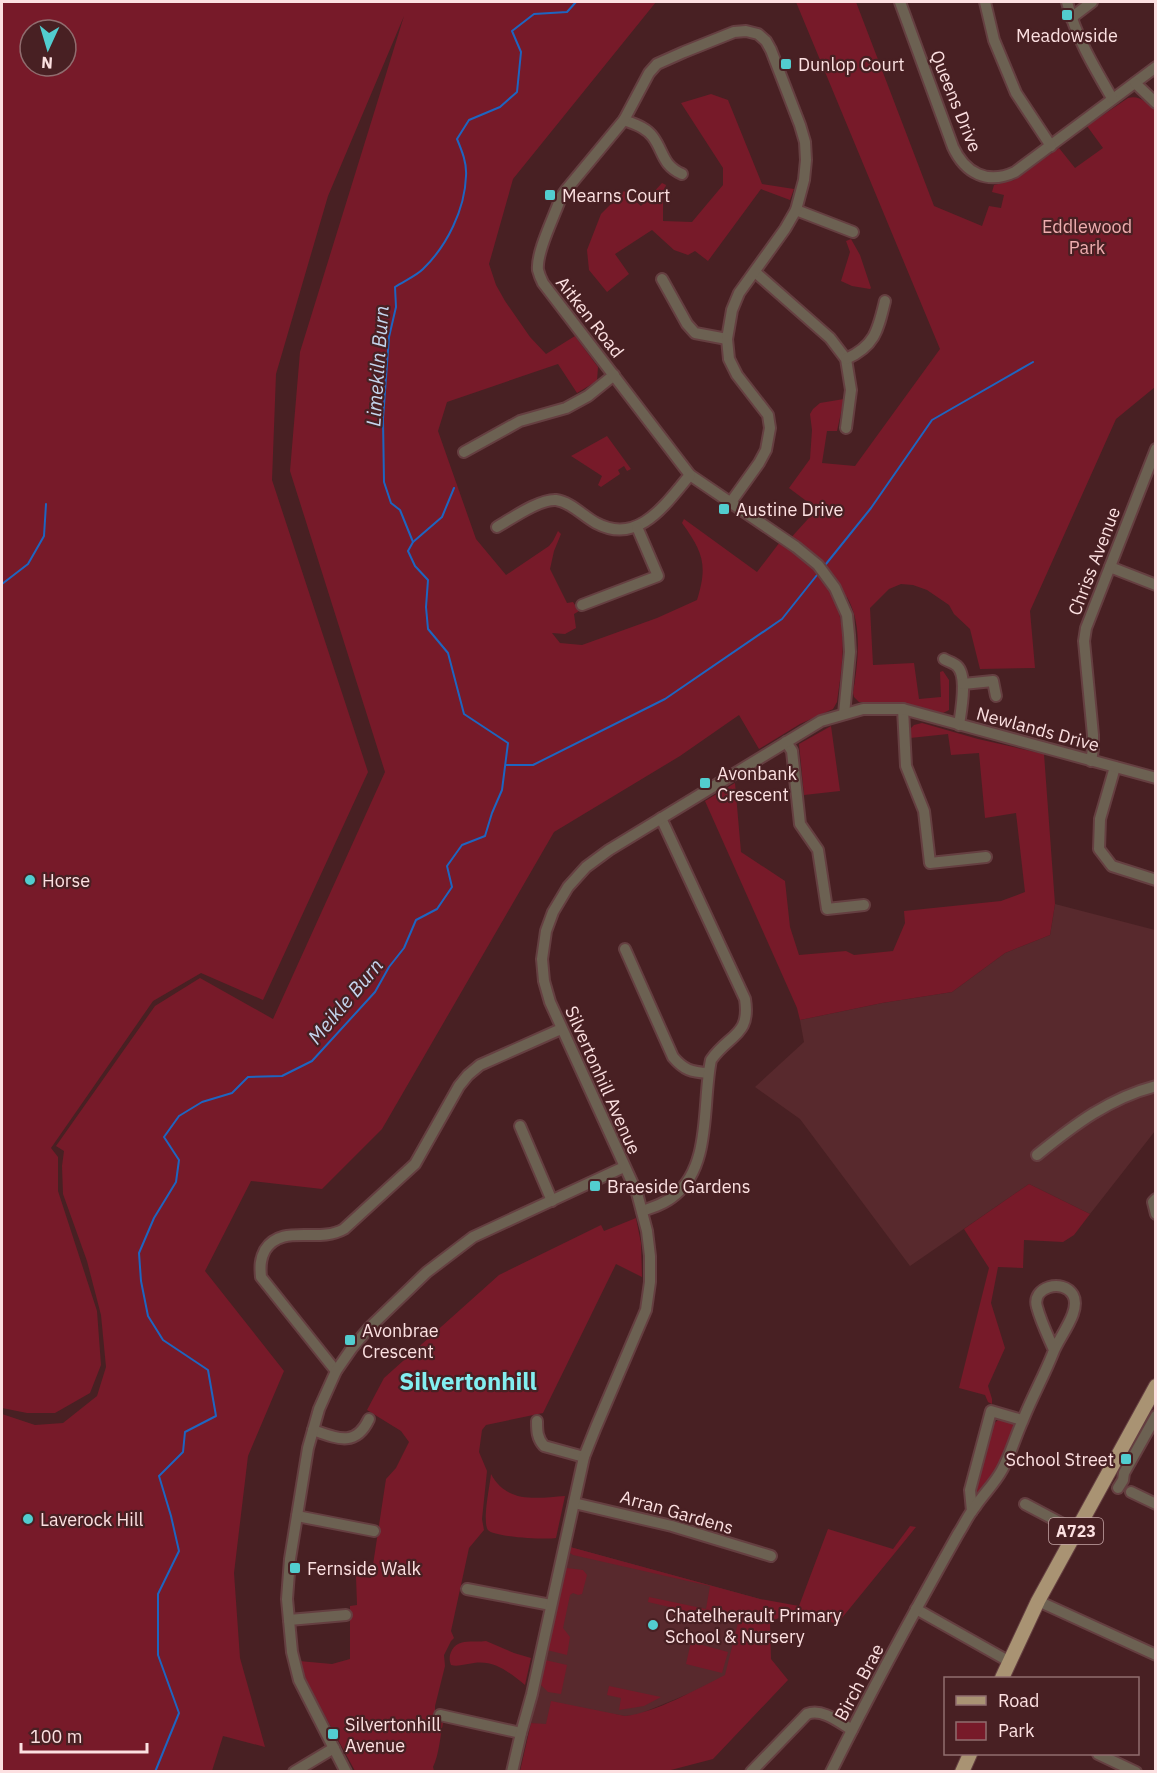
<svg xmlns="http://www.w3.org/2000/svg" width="1157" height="1773" font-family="'IBM Plex Sans',sans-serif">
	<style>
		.built { fill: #58292d }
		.green { fill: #771a29; fill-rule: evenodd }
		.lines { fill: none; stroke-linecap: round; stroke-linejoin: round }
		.stream { stroke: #1e65c0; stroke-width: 2 }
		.minor-casing { stroke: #653f41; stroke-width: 14 }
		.major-casing { stroke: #653f41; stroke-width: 16 }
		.minor { stroke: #6c6152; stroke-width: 10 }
		.major { stroke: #a99373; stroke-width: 14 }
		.poi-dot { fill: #52cdcf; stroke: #482023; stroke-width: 2 }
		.labels { text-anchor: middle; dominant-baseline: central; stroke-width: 4.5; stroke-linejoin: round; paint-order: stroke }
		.shield { fill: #482023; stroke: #c6a6a8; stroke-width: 1.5 }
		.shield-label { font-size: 16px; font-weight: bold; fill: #fce0e1 }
		.poi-label { font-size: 18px; fill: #fce0e1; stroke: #482023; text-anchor: start }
		.street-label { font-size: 18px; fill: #fce0e1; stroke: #482023 }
		.park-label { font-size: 18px; fill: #eeadaf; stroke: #482023 }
		.water-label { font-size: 20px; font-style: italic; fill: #c4d5ed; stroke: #482023 }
		.district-label { font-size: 24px; font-weight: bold; fill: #83eff1; stroke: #482023 }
	</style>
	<rect width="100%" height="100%" fill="#482023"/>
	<g class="built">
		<path d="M 1055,904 L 1155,930 L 1155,1131 L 1090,1214 L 1029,1184 L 910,1266 L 800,1119 L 755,1087 L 804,1042 L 800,1020 L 882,1003 L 952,992 L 1005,953 L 1050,935 Z"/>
		<path d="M 570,1547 L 760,1599 L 739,1673 L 637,1715 L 625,1716 L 594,1711 L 589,1734 L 531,1723 Z"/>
	</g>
	<g class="green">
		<path d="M 2,2 L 656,2 L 513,179 L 489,264 L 496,285 L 505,301 L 530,337 L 546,354 L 575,336 L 598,367 L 597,381 L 577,393 L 558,364 L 447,402 L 438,431 L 476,539 L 506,575 L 549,546 L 553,541 L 558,531 L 561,534 L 554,551 L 550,569 L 567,603 L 573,602 L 579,611 L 574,614 L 576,628 L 565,634 L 552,633 L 560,643 L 582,645 L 657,618 L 697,600 C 708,565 703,552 682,523 L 684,519 L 757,572 L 783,538 L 788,541 L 817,509 L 789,488 L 810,459 L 812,430 L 810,414 L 813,409 L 820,403 L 844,399 L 837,431 L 827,431 L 822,463 L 855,466 L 940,349 L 796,2 L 856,2 L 934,206 L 982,226 L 989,206 L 1001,208 L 1004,195 L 992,192 L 994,185 L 1014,180 L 1059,148 L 1075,168 L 1103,148 L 1087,126 L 1128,98 C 1140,95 1147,103 1156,111 L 1155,387 L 1116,419 L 1030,611 L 1035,668 L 980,669 L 970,629 L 954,614 L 949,605 L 927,590 L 913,585 L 901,584 L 889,589 L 870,608 L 873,665 L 914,663 L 919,699 L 941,697 L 940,672 L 943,671 L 949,680 L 949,710 L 943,713 L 901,703 L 859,702 L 854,697 L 853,693 C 858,662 863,625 847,597 L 838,609 C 847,640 841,672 837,702 L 833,709 L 800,724 L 759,749 L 739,715 L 680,756 L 554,832 L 382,1129 L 322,1189 L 251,1181 L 205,1271 L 284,1371 L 248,1456 L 234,1573 L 240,1658 L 265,1747 L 223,1736 L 212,1771 L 2,1771 L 2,1414 L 35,1425 L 63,1423 L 97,1396 L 106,1367 L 101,1315 L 87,1261 L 63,1194 L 62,1166 L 64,1151 L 56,1146 L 155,1006 L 200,978 L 273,1019 L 385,772 L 290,471 L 300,352 L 404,16 L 328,196 L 276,374 L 272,480 L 368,772 L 263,1000 L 201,973 L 153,1001 L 51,1148 L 58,1157 L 58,1191 L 97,1311 L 101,1365 L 90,1393 L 55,1413 L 27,1413 L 2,1408 ZM 30,30 L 66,30 L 66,66 L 30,66 Z"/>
		<path d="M 711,94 L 728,100 L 762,184 L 794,189 L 790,200 L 761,189 L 708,261 L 695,251 L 688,255 L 674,250 L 652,230 L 615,254 L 629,274 L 607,292 L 589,270 L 587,250 L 601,214 L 624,191 L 641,206 L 662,183 L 666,185 L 663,194 L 663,221 L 692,222 L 723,185 L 723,168 L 681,103 Z"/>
		<path d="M 851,239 L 860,255 L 871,288 L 870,289 L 852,286 L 841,281 L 850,252 L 846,241 Z"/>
		<path d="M 607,436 L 631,469 L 627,471 L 624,466 L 618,470 L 620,474 L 601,487 L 598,485 L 602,476 L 571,456 Z"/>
		<path d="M 922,723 L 978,739 L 1044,754 L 1055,904 L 1050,935 L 1005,953 L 952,992 L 882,1003 L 800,1020 L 797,1008 L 705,801 L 735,783 L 741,852 L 785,881 L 790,927 L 799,955 L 846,951 L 854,955 L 893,951 L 905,923 L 904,911 L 1001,901 L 1025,892 L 1016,813 L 985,818 L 979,753 L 951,755 L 948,734 L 910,738 L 909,730 L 914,725 Z"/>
		<path d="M 831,726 L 840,791 L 804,795 L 799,744 Z"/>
		<path d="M 1029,1184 L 1090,1214 L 1074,1235 L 1063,1242 L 1024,1240 L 1023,1268 L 998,1267 L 991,1303 L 1005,1348 L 988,1386 L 992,1399 L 992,1404 L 988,1402 L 985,1395 L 959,1388 L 989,1268 L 964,1229 Z"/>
		<path d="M 636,1218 L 641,1243 L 642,1277 L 616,1264 L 543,1413 L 486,1425 L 482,1430 L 479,1452 L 487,1471 L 482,1519 L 484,1530 L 469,1548 L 451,1631 L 454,1638 L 451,1641 L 444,1655 L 445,1666 L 435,1706 L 435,1721 L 443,1723 C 440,1737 439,1755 433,1767 L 434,1771 L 355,1771 L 307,1683 L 299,1661 L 332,1664 L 350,1659 L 350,1606 L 357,1605 L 356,1576 L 371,1578 L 386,1479 L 396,1468 L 409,1442 L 401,1431 L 367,1410 L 384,1378 L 499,1275 L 601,1225 L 604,1231 Z"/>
		<path d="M 1004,1419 L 1014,1422 C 1017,1444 994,1473 982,1490 L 976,1493 L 974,1491 L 990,1427 L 998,1420 Z"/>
		<path d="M 491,1474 C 507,1504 537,1498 565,1496 L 556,1538 C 546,1540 493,1537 488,1530 C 482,1522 490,1485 491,1474 Z"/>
		<path d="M 910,1526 L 916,1527 L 837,1624 L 796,1610 L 770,1622 L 771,1659 L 788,1680 L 713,1759 L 667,1771 L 520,1771 L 531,1723 L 546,1724 L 551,1701 L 625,1716 C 655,1713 697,1689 725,1675 L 738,1623 L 648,1602 L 649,1597 L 706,1609 L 710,1586 L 573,1555 L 570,1553 L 570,1547 L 760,1599 L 799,1606 L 828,1529 L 893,1549 Z"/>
		<path d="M 567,1568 L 583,1570 L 587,1575 L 582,1594 L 578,1595 L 573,1593 L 570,1595 L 563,1628 L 570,1637 L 567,1655 L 547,1650 L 565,1569 Z"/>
		<path d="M 486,1641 L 514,1653 L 531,1658 L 525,1685 C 510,1673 495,1660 474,1663 C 466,1664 458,1667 451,1665 C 449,1660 449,1656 452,1650 C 459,1638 474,1643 486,1641 Z"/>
		<path d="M 691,1642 L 728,1652 L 722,1673 L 686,1664 Z"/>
		<path d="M 545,1660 L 567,1665 L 561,1694 L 548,1692 L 541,1685 L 541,1678 Z"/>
		<path d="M 609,1686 L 661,1697 L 644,1706 L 619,1710 L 621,1698 L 607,1695 Z"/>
	</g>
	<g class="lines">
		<g class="stream">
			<path d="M 413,542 L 442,517 L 454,488"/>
			<path d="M 826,564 L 871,508 L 932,420 L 1033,362"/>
			<path d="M 2,584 L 28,564 L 44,536 L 46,504"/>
			<path d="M 506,765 L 533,765 L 665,699 L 782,619 L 817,575"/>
			<path d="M 155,1772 L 179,1713 L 158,1655 L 158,1594 L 179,1551 L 171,1516 L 159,1476 L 183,1452 L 185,1432 L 216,1416 L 208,1370 L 163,1340 L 148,1316 L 141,1281 L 139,1253 L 154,1218 L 176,1182 L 179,1160 L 164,1137 L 179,1116 L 202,1102 L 232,1093 L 248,1077 L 282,1076 L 312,1061 L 375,992 L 389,967 L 404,948 L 416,920 L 437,909 L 452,887 L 447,866 L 462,845 L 485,836 L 492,813 L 502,790 L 508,743 L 464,714 L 448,653 L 428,629 L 426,607 L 428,580 L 415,566 L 408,551 L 413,542 L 400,510 L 391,503 L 384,482 L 383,419 L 389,337 L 396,307 L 395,287 C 404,281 416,276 423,269 C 447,246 465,209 466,176 C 467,163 462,151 457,139 L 469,120 L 500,107 L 517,92 L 521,52 L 512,31 L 534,14 L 567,12 L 576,2"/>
		</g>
		<defs>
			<g id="minor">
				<path d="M 900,2 L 953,147 C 965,173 987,185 1015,172 L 1156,67"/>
				<path d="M 985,2 L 994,40 L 1016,93 L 1051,146"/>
				<path d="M 1067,2 C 1076,37 1094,67 1112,98"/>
				<path d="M 1071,18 L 1092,2"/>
				<path d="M 1135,83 L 1156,103"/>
				<path d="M 624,120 C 634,124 646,127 653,137 C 664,152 662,165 682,174"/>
				<path d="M 796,210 L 853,232"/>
				<path d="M 755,272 L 830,338 L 846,359 L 851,390 L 846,428"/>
				<path d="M 662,279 L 687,324 L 695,333 L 727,339"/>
				<path d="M 846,359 C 875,346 878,330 885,301"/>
				<path d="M 464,452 L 520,421 L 566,408 L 588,396 L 614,375"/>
				<path d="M 731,502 L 759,463 L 766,450 L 770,428 L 768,415 L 737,375 L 729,359 L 727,339 L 732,310 L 739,293 L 785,229 L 796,210 L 804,180 L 806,160 L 805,142 L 800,125 L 771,50 L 766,41 L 758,34 L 746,31 L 734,32 L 684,52 L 657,64 L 649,73 L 624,120 L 566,190 L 561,197 C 555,215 536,252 538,270 C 539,274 541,279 543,283 L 690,475 L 796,547 L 818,565 L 835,588 L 847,615 L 849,635 L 850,652 L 844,714"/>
				<path d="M 497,527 C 511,519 539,499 556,500 C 571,502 583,516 596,523 C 639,546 666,503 690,475"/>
				<path d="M 1110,567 L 1156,585"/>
				<path d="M 582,605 L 658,576 L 637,527"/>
				<path d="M 944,659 C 947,661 954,663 957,666 C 968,676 961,711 959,725"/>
				<path d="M 963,684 L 993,681 L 996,696"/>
				<path d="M 903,709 L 906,766 L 924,811 L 930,863 L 986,857"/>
				<path d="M 786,742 L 792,751 L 800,824 L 818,850 L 827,909 L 864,905"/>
				<path d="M 1091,761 L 1093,749 L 1093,735 L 1084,641 L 1086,628 L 1156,449"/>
				<path d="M 1115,767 L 1100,819 L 1099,849 L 1112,866 L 1156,880"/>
				<path d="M 625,949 L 673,1057 C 684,1070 691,1072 708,1073"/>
				<path d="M 520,1126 L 552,1201"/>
				<path d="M 1037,1155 C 1074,1125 1109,1098 1156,1086"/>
				<path d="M 1156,1199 L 1153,1202 L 1156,1214"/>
				<path d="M 642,1211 C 654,1207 666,1203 675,1195 C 712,1165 702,1102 711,1060 C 729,1034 751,1036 745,999 L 661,818"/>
				<path d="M 336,1371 L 261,1277 C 260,1267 260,1259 265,1250 C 282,1223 318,1244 344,1229 L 415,1164 L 459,1086 L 468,1075 L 480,1065 L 561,1029"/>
				<path d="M 537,1421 C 537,1431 537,1438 544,1446 L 584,1457"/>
				<path d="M 313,1430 C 338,1439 356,1447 369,1419"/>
				<path d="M 1118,1488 L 1123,1480 L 1124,1473 L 1156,1416"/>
				<path d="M 1131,1492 L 1156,1504"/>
				<path d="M 574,1503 L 672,1526 L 771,1556"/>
				<path d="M 1025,1504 L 1076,1531"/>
				<path d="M 972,1511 L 970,1490 L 991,1411 L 1022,1420"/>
				<path d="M 297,1516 L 374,1531"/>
				<path d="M 467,1589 L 551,1605"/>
				<path d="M 1038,1601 L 1156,1655"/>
				<path d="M 916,1609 L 1010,1662"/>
				<path d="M 289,1620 L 346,1615"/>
				<path d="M 440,1715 L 521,1733"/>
				<path d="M 1098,1754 L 1136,1772"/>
				<path d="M 294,1772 L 334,1748"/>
				<path d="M 346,1772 L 299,1680 L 292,1652 L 287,1599 L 290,1559 L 308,1448 L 319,1409 L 336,1371 L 352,1348 L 369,1328 L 427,1272 L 473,1237 L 624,1167"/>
				<path d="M 512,1772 L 521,1733 L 532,1694 L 584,1457 L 596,1427 L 646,1310 L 650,1282 L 650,1256 L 647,1231 L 637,1193 L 550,1002 L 544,981 L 542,959 L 546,931 L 553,912 L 568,887 L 586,867 L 609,850 L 821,721 L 863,709 L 903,709 L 1156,778"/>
				<path d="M 751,1772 L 807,1714 C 822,1708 839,1722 852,1730"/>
				<path d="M 831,1772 C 871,1691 914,1612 958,1534 C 964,1525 968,1515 975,1507 C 983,1495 995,1483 1002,1470 C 1011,1454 1015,1437 1023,1420 C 1032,1397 1044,1376 1053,1353 C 1058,1338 1082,1311 1073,1295 C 1063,1278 1031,1287 1037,1307 C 1041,1322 1048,1336 1054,1350"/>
			</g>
			<g id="major">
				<path d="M 1002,1678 L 1038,1601 L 1156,1386"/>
				<path d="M 962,1772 L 970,1754"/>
			</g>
		</defs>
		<use href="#minor" class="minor-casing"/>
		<use href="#major" class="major-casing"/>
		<use href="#minor" class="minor"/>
		<use href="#major" class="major"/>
	</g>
	<g class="poi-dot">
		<rect x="1061" y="9" width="12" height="12" rx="3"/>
		<rect x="780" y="58" width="12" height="12" rx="3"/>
		<rect x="544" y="189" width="12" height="12" rx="3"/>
		<rect x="718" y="503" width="12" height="12" rx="3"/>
		<rect x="699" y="777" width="12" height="12" rx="3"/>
		<circle cx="30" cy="880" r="6"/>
		<rect x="589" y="1180" width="12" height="12" rx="3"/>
		<rect x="344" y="1334" width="12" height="12" rx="3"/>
		<rect x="1120" y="1453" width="12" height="12" rx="3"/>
		<circle cx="28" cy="1519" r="6"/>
		<rect x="289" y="1562" width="12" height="12" rx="3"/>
		<circle cx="653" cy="1625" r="6"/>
		<rect x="327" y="1728" width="12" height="12" rx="3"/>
	</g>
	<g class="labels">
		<rect class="shield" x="1049" y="1518" width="54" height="26" rx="4.5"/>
		<g class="shield-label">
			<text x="1076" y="1531">A723</text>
		</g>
		<g class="poi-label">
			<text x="1067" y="35" text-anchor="middle">Meadowside</text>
			<text x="798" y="64">Dunlop Court</text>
			<text x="562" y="195">Mearns Court</text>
			<text x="736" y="509">Austine Drive</text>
			<text x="717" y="773">Avonbank<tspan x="717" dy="21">Crescent</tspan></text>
			<text x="42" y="880">Horse</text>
			<text x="607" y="1186">Braeside Gardens</text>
			<text x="362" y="1330">Avonbrae<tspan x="362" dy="21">Crescent</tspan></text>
			<text x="1114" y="1459" text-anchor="end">School Street</text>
			<text x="40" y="1519">Laverock Hill</text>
			<text x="307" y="1568">Fernside Walk</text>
			<text x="665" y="1615">Chatelherault Primary<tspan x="665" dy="21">School &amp; Nursery</tspan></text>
			<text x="345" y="1724">Silvertonhill<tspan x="345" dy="21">Avenue</tspan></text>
		</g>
		<g class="street-label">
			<text transform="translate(956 101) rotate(68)">Queens Drive</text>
			<text transform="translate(590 317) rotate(52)">Aitken Road</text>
			<text transform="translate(1094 561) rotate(-69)">Chriss Avenue</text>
			<text transform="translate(1038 729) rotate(15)">Newlands Drive</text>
			<text transform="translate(603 1080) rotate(66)">Silvertonhill Avenue</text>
			<text transform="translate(677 1512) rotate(16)">Arran Gardens</text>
			<text transform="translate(859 1682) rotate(-62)">Birch Brae</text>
		</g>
		<g class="park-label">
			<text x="1087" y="226">Eddlewood<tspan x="1087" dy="21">Park</tspan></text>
		</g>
		<g class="water-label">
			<text transform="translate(377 366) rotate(-86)">Limekiln Burn</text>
			<text transform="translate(345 1001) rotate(-50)">Meikle Burn</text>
		</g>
		<g class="district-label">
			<text x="468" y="1381">Silvertonhill</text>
		</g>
	</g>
	<rect width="1157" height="1773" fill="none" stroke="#fce0e1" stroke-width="6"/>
	<rect x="944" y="1677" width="195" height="78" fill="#482023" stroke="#906d6f" stroke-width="1.5"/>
	<rect x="956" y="1696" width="30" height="9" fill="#a99373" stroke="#906d6f" stroke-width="1.5"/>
	<text x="998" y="1707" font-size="18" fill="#fce0e1">Road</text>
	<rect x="956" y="1722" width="30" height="18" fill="#771a29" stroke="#906d6f" stroke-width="1.5"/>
	<text x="998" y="1737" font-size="18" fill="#fce0e1">Park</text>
	<g transform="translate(48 48) rotate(184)"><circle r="28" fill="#482023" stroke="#906d6f" stroke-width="1.5"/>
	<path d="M0-4.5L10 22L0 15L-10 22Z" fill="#52cdcf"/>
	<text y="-9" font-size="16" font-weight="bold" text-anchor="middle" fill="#fce0e1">N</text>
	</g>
	<path d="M21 1743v9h126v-9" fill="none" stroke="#fce0e1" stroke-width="3"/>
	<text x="30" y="1743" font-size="18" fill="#fce0e1" stroke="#482023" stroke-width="4.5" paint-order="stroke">100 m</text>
</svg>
